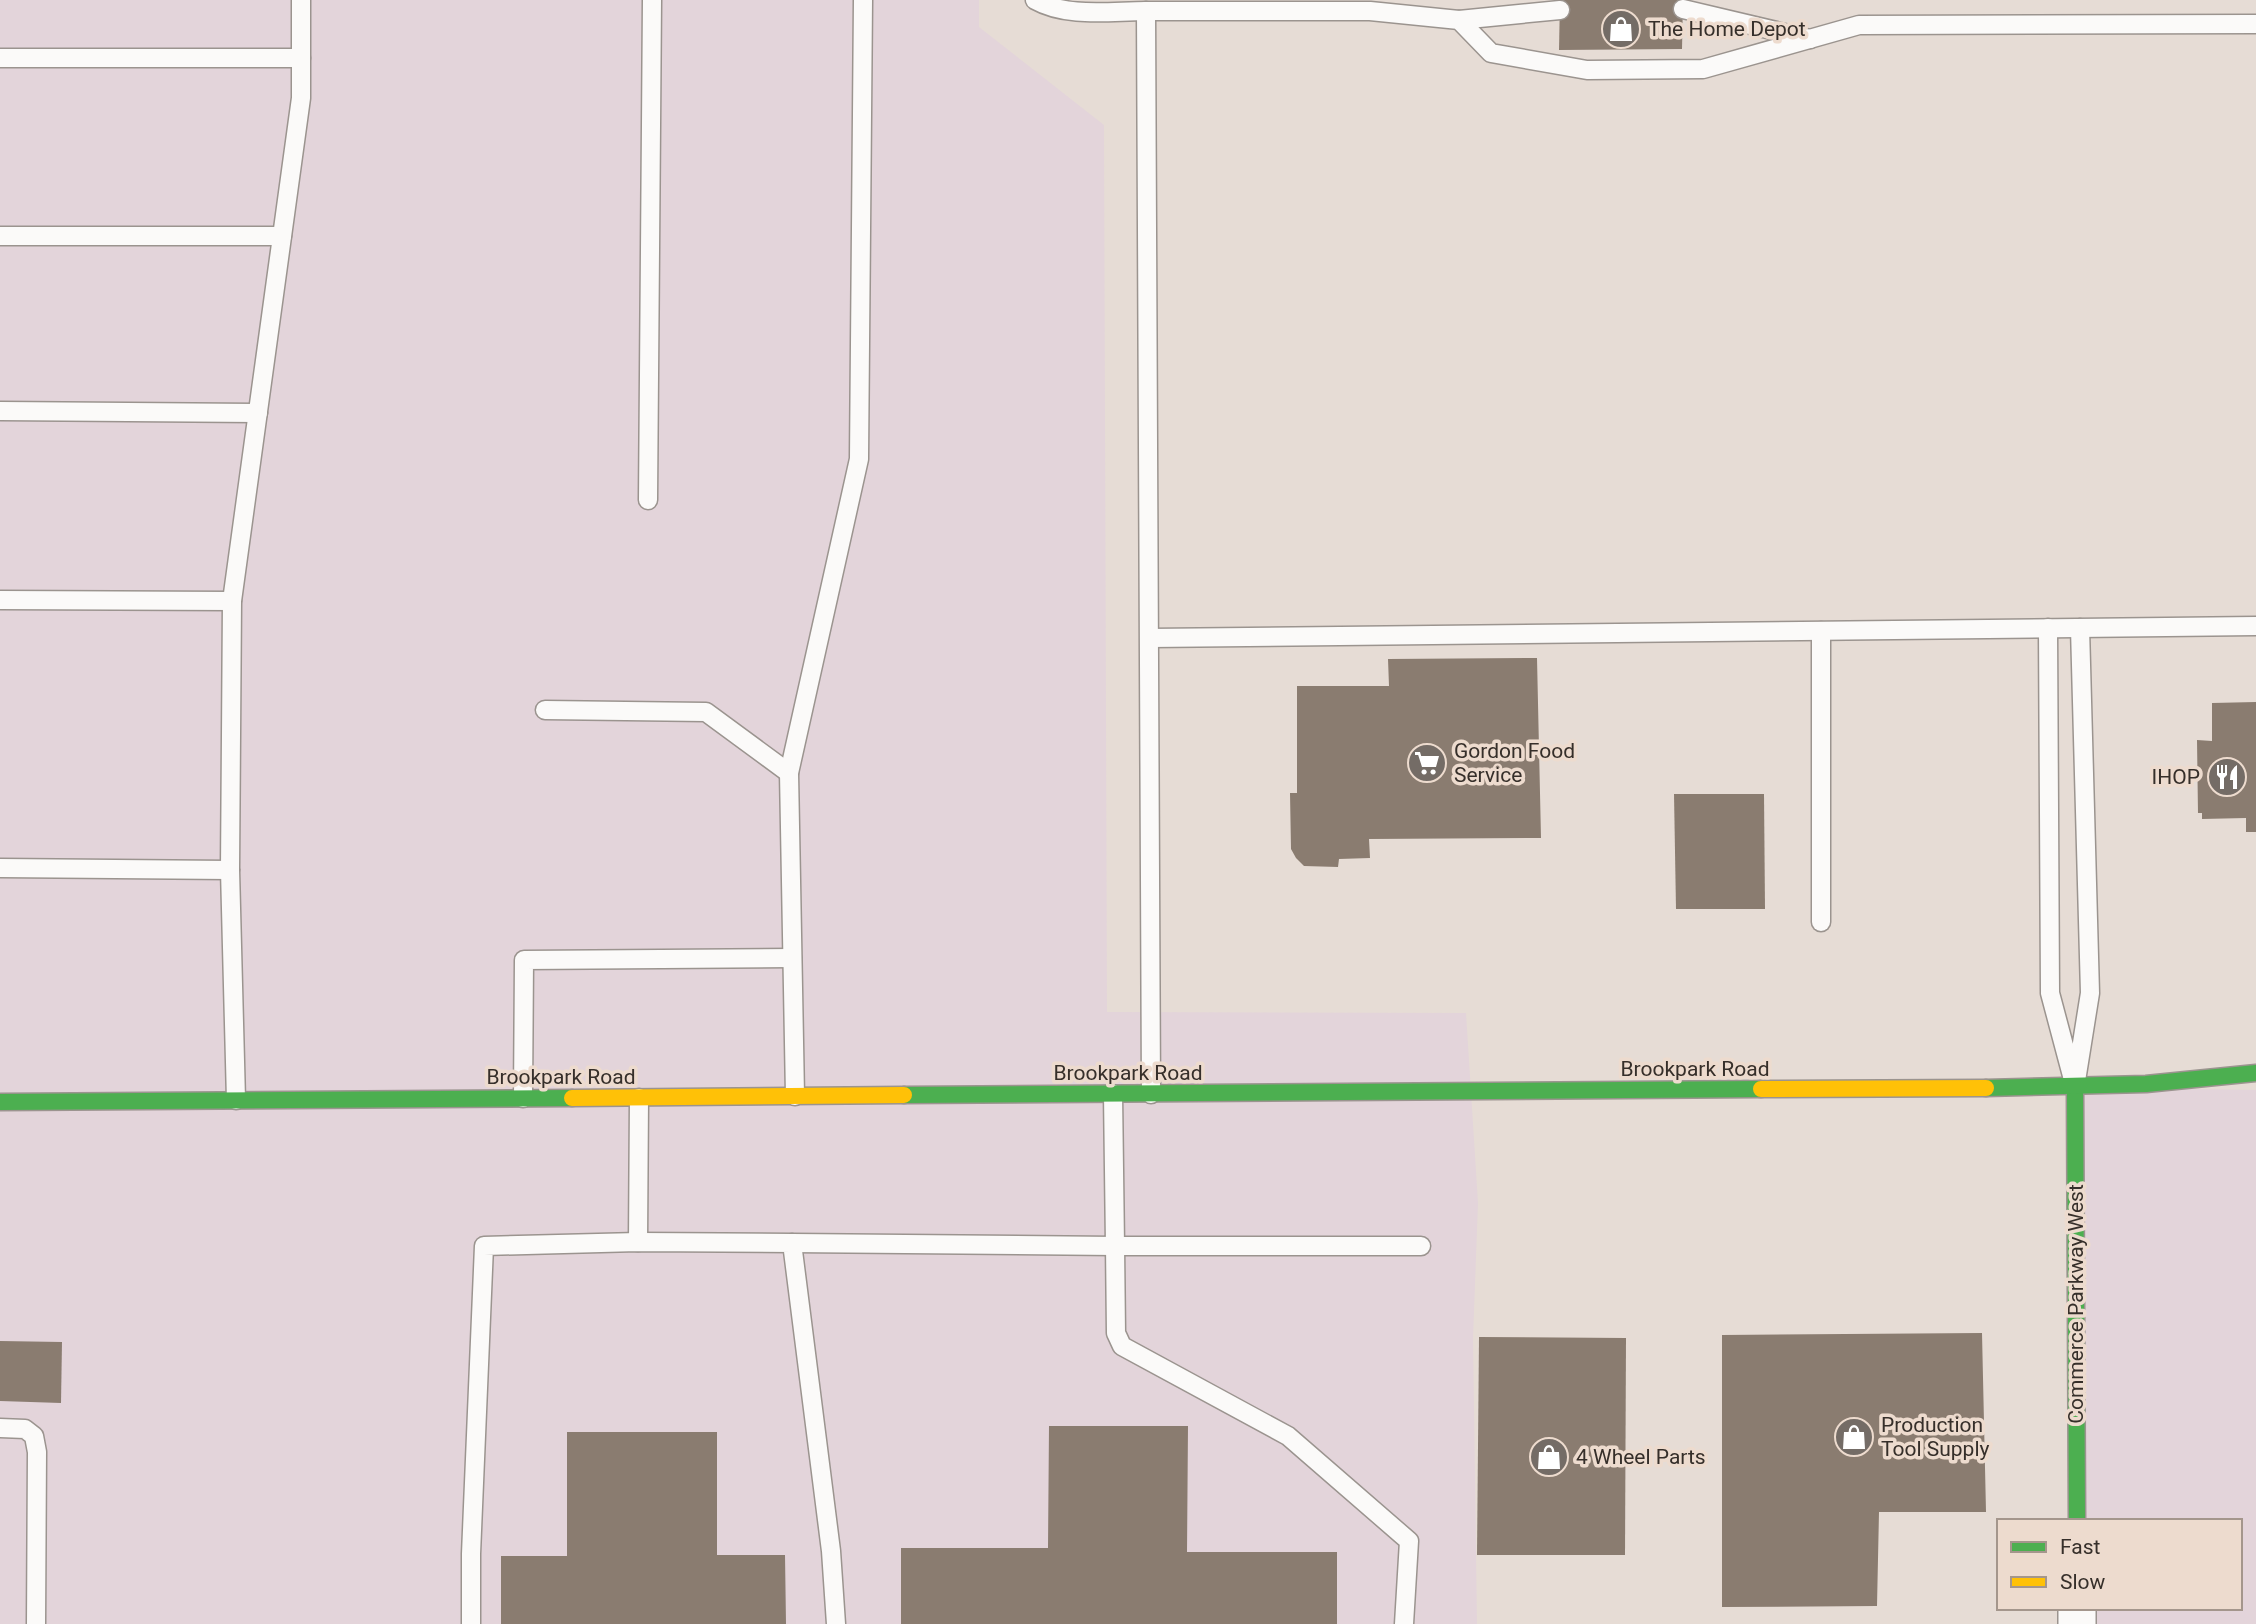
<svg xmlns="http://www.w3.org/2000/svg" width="2256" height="1624" font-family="Roboto,sans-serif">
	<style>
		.industrial { fill: #e3d4da }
		.building { fill: #8a7c70 }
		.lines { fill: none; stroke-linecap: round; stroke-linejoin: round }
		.lane-casing { stroke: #9b948f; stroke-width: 21 }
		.street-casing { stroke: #9b948f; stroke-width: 40 }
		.fast-casing { stroke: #9b948f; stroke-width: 19 }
		.slow-casing { stroke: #9b948f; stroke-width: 19 }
		.lane { stroke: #fbfaf9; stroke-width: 18 }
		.street { stroke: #fbfaf9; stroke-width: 37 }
		.fast { stroke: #4caf50; stroke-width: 16 }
		.slow { stroke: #ffc107; stroke-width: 16 }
		.labels { text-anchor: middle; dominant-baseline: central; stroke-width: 7; stroke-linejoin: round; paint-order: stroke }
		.poi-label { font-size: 21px; fill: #362f2a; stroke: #eddbce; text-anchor: start }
		.street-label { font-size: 21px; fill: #362f2a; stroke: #eddbce }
	</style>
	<rect width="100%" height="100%" fill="#e6dcd5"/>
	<g class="industrial">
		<path d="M 0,0 L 979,0 L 979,27 L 1104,125 L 1107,1012 L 1466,1013 L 1478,1203 L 1473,1338 L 1477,1624 L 0,1624 Z"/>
		<path d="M 2075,1087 L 2256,1090 L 2256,1624 L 2075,1624 L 2075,1608 L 2240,1608 L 2240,1521 L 2075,1521 Z"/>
	</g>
	<g class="building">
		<path d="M 1560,0 L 1683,0 L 1682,49 L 1559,50 Z"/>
		<path d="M 1537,658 L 1541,838 L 1369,839 L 1370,858 L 1339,859 L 1338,867 L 1304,866 L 1296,858 L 1291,849 L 1290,793 L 1297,793 L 1297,686 L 1389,686 L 1388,659 Z"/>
		<path d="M 2256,702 L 2256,832 L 2246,832 L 2246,818 L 2202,819 L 2202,813 L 2198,813 L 2197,740 L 2212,741 L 2212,703 Z"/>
		<path d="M 1674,794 L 1764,794 L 1765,909 L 1676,909 Z"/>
		<path d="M 1982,1333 L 1986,1512 L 1879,1512 L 1877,1606 L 1722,1607 L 1722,1335 Z"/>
		<path d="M 1479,1337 L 1626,1338 L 1625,1555 L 1477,1555 Z"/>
		<path d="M 0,1341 L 62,1342 L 61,1403 L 0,1401 Z"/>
		<path d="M 1049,1426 L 1188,1426 L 1187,1552 L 1337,1552 L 1337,1624 L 901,1624 L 901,1548 L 1048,1548 Z"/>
		<path d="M 567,1432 L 717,1432 L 717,1555 L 785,1555 L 786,1624 L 501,1624 L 501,1556 L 567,1556 Z"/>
	</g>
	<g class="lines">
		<defs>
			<g id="lane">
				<path d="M 1035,0 C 1067,18 1110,11 1146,11"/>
				<path d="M 1683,9 L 1810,39"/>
				<path d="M 1459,20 L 1560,10"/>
				<path d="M 0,58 L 301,58"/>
				<path d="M 0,236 L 282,236"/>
				<path d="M 0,411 L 258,413"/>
				<path d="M 648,500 L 652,0"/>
				<path d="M 0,600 L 232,601"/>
				<path d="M 2048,628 L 2050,993 L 2075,1087 L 2090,993 L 2080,628"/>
				<path d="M 1150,638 L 2256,626"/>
				<path d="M 545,710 L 706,712 L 789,773"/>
				<path d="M 0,868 L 230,870"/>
				<path d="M 1821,922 L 1821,631"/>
				<path d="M 1151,1094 L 1146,11 L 1370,11 L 1459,20 L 1491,53 L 1587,70 L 1703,69 L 1859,25 L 2256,24"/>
				<path d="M 795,1096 L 789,773 L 859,459 L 863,0"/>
				<path d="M 523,1098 L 524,960 L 792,958"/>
				<path d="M 236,1100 L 230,870 L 232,601 L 301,98 L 301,0"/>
				<path d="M 638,1242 L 639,1098"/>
				<path d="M 792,1243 L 1115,1246 L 1113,1094"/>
				<path d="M 0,1428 L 25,1429 L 34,1436 L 37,1452 L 36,1624"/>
				<path d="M 471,1624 L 471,1554 L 484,1246 L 638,1242 L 792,1243 L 831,1551 L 836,1624"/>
				<path d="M 1404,1624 L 1409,1541 L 1288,1436 L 1122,1346 L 1116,1333 L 1115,1246 L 1421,1246"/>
			</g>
			<path id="street" d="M 2077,1608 L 2077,1624"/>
			<g id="fast">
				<path d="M 2075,1087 L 2077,1521"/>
				<path d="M 1986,1088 L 2146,1084 L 2256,1073"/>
				<path d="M 904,1095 L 1761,1089"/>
				<path d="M 0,1102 L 572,1098"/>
			</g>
			<g id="slow">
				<path d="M 1761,1089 L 1986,1088"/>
				<path d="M 572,1098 L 904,1095"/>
			</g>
		</defs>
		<use href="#lane" class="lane-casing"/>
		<use href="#street" class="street-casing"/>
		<use href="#fast" class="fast-casing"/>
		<use href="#slow" class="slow-casing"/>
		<use href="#lane" class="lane"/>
		<use href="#street" class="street"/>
		<use href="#fast" class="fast"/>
		<use href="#slow" class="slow"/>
	</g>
	<defs>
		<symbol id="shop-disc" viewBox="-11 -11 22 22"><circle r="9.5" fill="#746c66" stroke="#eddbce"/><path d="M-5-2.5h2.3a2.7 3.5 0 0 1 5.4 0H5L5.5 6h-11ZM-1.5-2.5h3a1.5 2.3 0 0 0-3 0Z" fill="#fff"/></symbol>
		<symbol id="supermarket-disc" viewBox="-11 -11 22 22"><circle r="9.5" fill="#746c66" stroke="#eddbce"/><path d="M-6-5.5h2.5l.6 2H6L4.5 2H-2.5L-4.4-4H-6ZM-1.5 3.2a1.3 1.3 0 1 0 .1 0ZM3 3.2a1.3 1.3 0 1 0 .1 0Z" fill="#fff"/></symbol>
		<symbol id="restaurant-disc" viewBox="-11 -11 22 22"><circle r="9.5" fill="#746c66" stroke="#eddbce"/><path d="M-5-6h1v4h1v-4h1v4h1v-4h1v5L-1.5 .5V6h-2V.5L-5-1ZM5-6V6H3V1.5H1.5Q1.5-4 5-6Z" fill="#fff"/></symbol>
	</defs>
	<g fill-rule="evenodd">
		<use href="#shop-disc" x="1599" y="7" width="44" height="44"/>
		<use href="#supermarket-disc" x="1405" y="741" width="44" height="44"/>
		<use href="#restaurant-disc" x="2205" y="755" width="44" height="44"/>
		<use href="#shop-disc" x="1832" y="1415" width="44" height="44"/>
		<use href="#shop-disc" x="1527" y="1435" width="44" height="44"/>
	</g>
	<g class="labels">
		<g class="poi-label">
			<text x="1648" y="29">The Home Depot</text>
			<text x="1454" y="751">Gordon Food<tspan x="1454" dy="24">Service</tspan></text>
			<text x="2200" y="777" text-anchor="end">IHOP</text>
			<text x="1881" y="1425">Production<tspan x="1881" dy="24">Tool Supply</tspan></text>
			<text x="1576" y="1457">4 Wheel Parts</text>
		</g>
		<g class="street-label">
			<text x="1695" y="1069">Brookpark Road</text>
			<text x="1128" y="1073">Brookpark Road</text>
			<text x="561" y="1077">Brookpark Road</text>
			<text transform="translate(2076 1304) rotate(-90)">Commerce Parkway West</text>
		</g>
	</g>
	<rect x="1997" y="1519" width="245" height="91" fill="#eddbce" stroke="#a4968c" stroke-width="2"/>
	<rect x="2011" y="1542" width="35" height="10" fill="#4caf50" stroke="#a4968c" stroke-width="2"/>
	<text x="2060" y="1554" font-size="21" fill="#362f2a">Fast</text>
	<rect x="2011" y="1577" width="35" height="10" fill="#ffc107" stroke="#a4968c" stroke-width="2"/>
	<text x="2060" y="1589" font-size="21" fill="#362f2a">Slow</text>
</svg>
